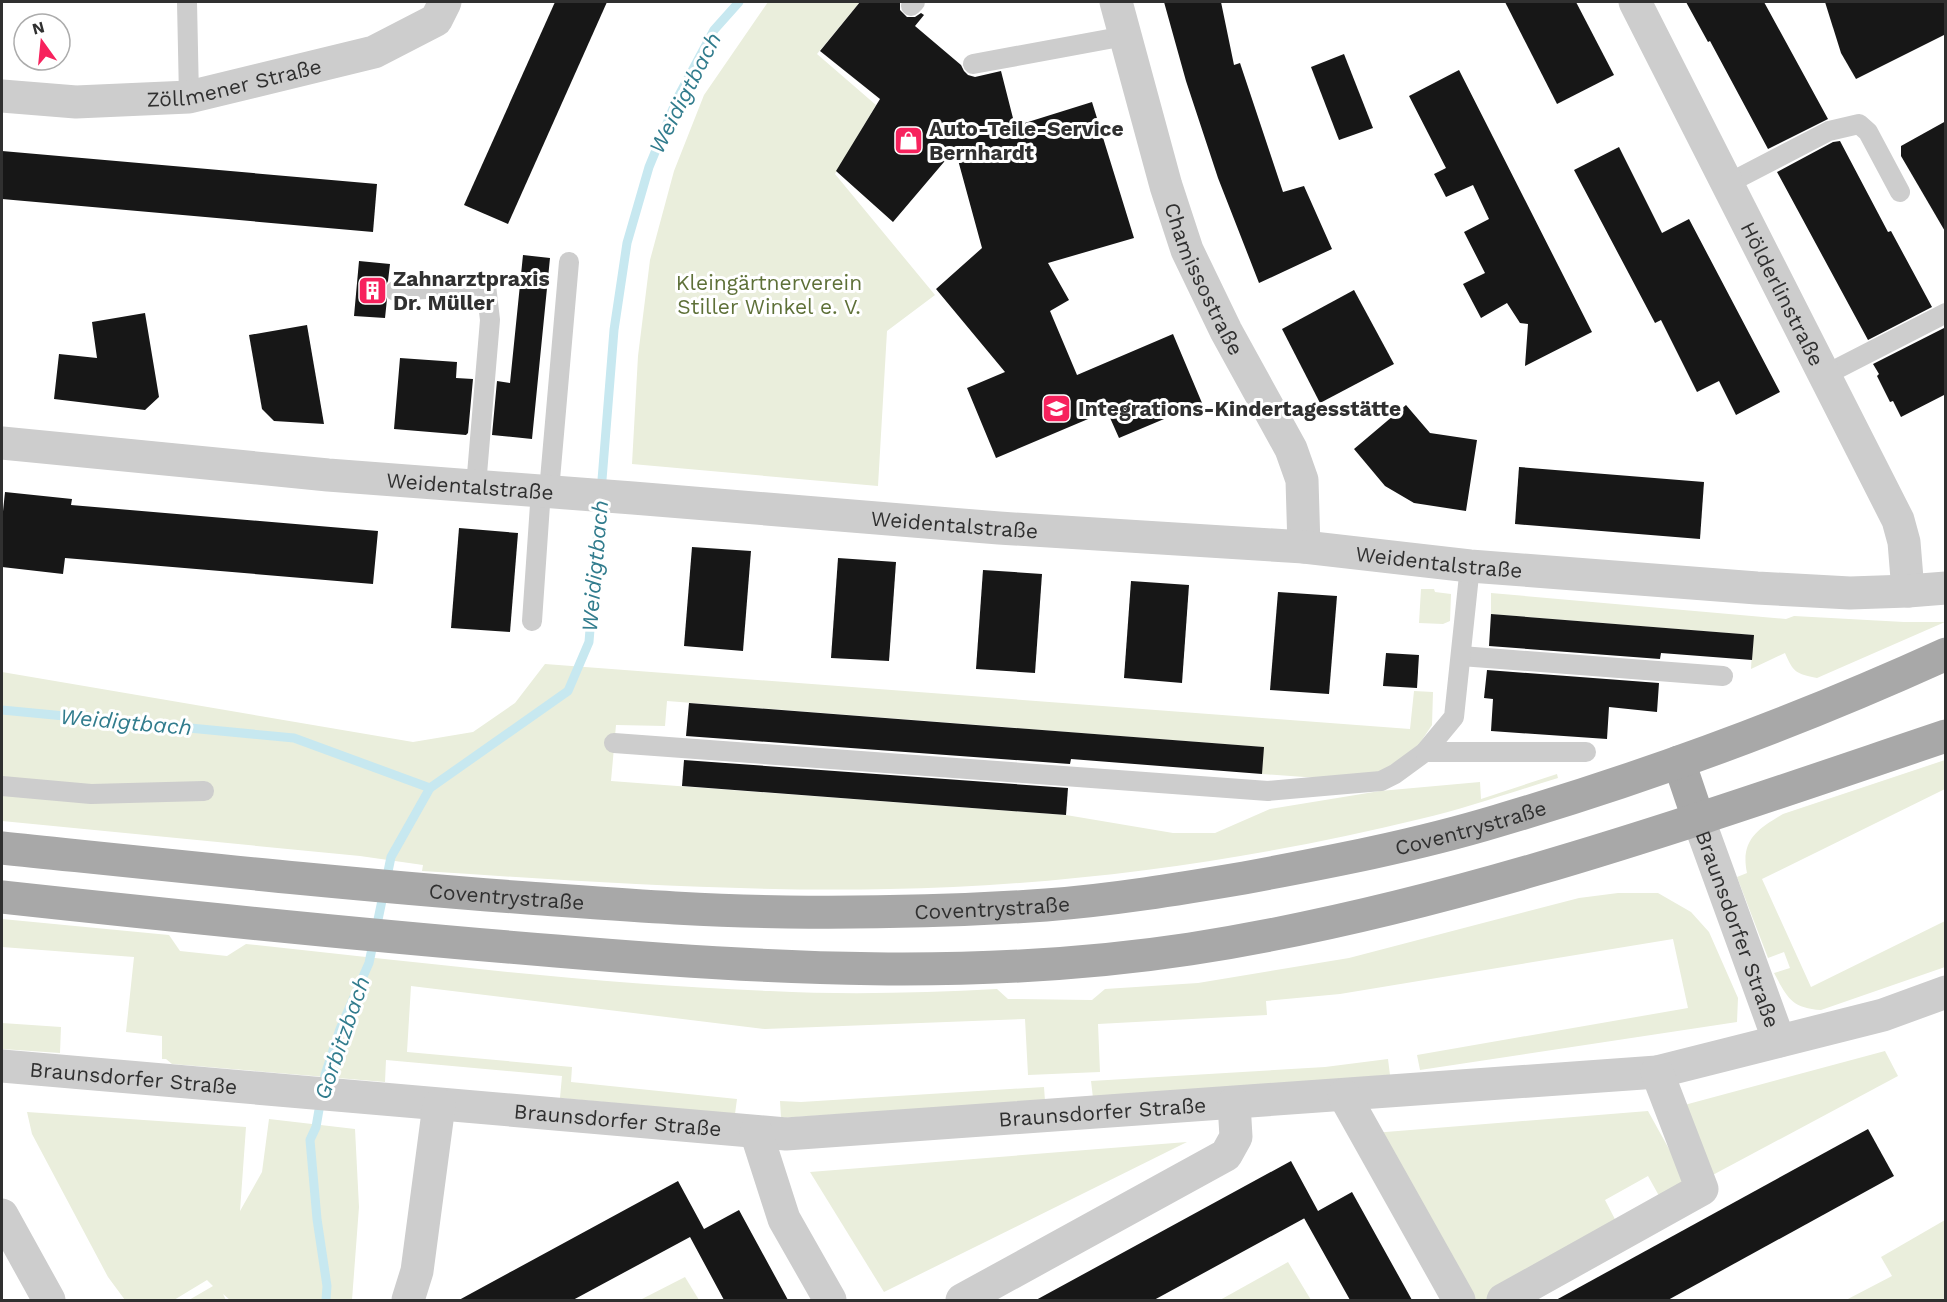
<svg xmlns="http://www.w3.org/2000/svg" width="1947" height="1302" font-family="'Work Sans',sans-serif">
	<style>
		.green { fill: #eaeedc }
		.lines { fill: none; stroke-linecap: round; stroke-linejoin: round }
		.stream { stroke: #c7e8f0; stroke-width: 9 }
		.building { fill: #171717 }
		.service { stroke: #cdcdcd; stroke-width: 20 }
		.minor { stroke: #cdcdcd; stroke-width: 33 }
		.primary { stroke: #a8a8a8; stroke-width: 33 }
		.labels { text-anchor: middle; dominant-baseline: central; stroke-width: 6; stroke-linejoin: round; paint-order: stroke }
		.street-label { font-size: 21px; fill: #303030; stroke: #fff }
		.poi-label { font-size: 21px; font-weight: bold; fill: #303030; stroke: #fff; text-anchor: start }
		.park-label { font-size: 21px; fill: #5e7038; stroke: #fff }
		.water-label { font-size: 22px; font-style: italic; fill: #317c8d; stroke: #fff }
	</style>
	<rect width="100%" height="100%" fill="#fff"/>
	<g class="green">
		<path d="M 768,2 L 860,2 L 817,54 L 876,105 L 835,174 L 935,295 L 887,331 L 878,486 L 632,464 L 638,356 L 650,260 L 674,171 L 704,95 Z"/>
		<path d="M 1421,589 L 1434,589 L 1435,592 L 1451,594 L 1450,621 L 1443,624 L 1419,623 Z"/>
		<path d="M 1491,593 L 1786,619 L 1794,616 L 1904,622 L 1945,622 L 1817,678 C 1796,674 1793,672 1785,653 L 1751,669 L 1753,635 L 1491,614 Z"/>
		<path d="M 545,664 L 1410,729 L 1414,691 L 1433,692 L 1432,725 L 1418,746 L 1382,773 L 1332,779 L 1262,774 L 1263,747 L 667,701 L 665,726 L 616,725 L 611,781 L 1066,815 L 1173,833 L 1215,833 L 1270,809 L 1380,791 L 1480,782 L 1481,799 L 1557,774 L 1558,778 C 1512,792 1467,808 1420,819 C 1248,861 1066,886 889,889 C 733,892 578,881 422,871 L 423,865 L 360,856 L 2,821 L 2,672 L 413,742 L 473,732 L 515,703 Z"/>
		<path d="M 1945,760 L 1945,789 L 1762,879 L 1811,987 L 1945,921 L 1945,967 L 1821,1010 C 1791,1008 1787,997 1774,973 L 1790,968 L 1784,952 L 1768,958 L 1737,877 L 1747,873 C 1740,840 1758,829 1783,814 Z"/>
		<path d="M 1618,893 L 1658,893 L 1691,912 L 1709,932 L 1738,998 L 1737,1022 L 1420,1070 L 1417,1055 L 1688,1008 L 1673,939 L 1340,994 L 1266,1001 L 1267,1015 L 1098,1024 L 1100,1072 L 1028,1075 L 1025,1019 L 765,1029 L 411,986 L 407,1052 L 572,1067 L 571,1082 L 737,1099 L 735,1114 L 560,1098 L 562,1076 L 386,1060 L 385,1082 L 172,1064 L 166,1059 L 162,1059 L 162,1036 L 126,1032 L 134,957 L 2,947 L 2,919 L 169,935 L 180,951 L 227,956 L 246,944 C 421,963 595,984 770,991 C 846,995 921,993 997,989 L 1008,999 L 1092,1000 L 1105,989 L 1198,983 L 1349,958 L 1579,898 Z"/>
		<path d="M 2,1023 L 61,1027 L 60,1053 L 2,1049 Z"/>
		<path d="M 1885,1051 L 1898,1076 L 1709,1177 L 1677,1107 Z"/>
		<path d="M 1388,1059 L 1390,1075 L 1093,1098 L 1091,1081 L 1325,1067 Z"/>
		<path d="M 1044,1087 L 1045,1101 L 781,1118 L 780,1101 L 801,1102 Z"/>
		<path d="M 1648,1111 L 1690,1187 L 1663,1203 L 1648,1176 L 1605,1200 L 1619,1227 L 1487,1300 L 1466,1300 L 1373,1133 Z"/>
		<path d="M 27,1112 L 246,1127 L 240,1211 L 262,1172 L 269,1119 L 355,1129 L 359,1207 L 352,1300 L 230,1300 L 223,1294 L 226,1300 L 189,1300 L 213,1286 L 207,1280 L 174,1300 L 125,1300 L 108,1277 L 32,1134 Z"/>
		<path d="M 1187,1142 L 884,1292 L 810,1172 Z"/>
		<path d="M 1945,1220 L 1945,1300 L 1846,1300 L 1892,1276 L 1881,1257 Z"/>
		<path d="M 1288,1262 L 1311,1300 L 1220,1300 Z"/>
		<path d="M 685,1277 L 699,1300 L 640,1300 Z"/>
	</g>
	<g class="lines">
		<g class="stream">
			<path d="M 2,710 L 294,738 L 430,788 L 568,691 L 589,642 L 614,330 L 627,243 L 649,167 L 677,99 L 714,30 L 739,2"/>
			<path d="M 326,1300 L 327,1286 L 317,1219 L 310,1140 L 316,1127 L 325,1075 L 340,1029 L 369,963 L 391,857 L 430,788"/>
		</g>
	</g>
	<g class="building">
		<path d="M 555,2 L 607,2 L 508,224 L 464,205 Z"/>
		<path d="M 860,2 L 900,2 L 900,10 L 907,17 L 915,17 L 921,13 L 924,15 L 915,26 L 961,65 L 964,71 L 968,75 L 975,77 L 1001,71 L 1015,126 L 1092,102 L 1134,238 L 1048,263 L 1069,300 L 1050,311 L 1077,375 L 1173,334 L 1202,403 L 1119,438 L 1107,411 L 996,458 L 967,388 L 1005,372 L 936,289 L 982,248 L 955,149 L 893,222 L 836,171 L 880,99 L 820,51 Z"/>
		<path d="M 1164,2 L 1221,2 L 1234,65 L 1240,63 L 1283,192 L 1304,186 L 1332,249 L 1259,283 L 1218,178 L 1186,81 Z"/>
		<path d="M 1505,2 L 1576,2 L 1614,75 L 1557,104 Z"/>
		<path d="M 1686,2 L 1764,2 L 1828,119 L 1768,149 L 1710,41 L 1708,42 Z"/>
		<path d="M 1825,2 L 1946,2 L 1946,34 L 1856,79 L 1841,53 Z"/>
		<path d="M 1344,54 L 1373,128 L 1339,140 L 1311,67 Z"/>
		<path d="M 1459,70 L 1592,332 L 1525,366 L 1528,324 L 1520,323 L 1507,303 L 1481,318 L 1463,284 L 1485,273 L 1464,232 L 1489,219 L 1473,185 L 1446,197 L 1434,174 L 1446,168 L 1409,96 Z"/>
		<path d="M 1946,121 L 1946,233 L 1901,156 L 1901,146 Z"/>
		<path d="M 1840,141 L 1888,232 L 1891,231 L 1932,307 L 1868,340 L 1777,172 L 1833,142 Z"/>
		<path d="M 1619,147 L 1662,233 L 1689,219 L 1780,392 L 1736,415 L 1719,381 L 1697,392 L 1661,320 L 1655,323 L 1574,170 Z"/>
		<path d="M 2,151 L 377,184 L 373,232 L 2,199 Z"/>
		<path d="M 523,255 L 550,258 L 532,439 L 492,435 L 497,381 L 510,383 Z"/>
		<path d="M 359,261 L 390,264 L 388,281 L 383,291 L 387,299 L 385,318 L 354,316 Z"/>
		<path d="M 1354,290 L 1394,364 L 1320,403 L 1282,329 Z"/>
		<path d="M 145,313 L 159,397 L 145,410 L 54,399 L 59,354 L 97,358 L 92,322 Z"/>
		<path d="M 307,325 L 324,424 L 274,421 L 262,409 L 249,335 Z"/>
		<path d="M 1944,328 L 1946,331 L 1946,394 L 1901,417 L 1893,401 L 1890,402 L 1877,376 L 1879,374 L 1873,364 Z"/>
		<path d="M 400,358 L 457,362 L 456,378 L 473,379 L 468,433 L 466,435 L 394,429 Z"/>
		<path d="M 1406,405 L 1430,433 L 1477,440 L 1466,511 L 1414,503 L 1385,486 L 1354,449 Z"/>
		<path d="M 1519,467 L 1704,482 L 1700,539 L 1515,524 Z"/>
		<path d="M 5,492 L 72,499 L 71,505 L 378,531 L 373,584 L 65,558 L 63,574 L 2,567 L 2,521 Z"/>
		<path d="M 459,528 L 518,533 L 510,632 L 451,628 Z"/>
		<path d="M 692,547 L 751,551 L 743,651 L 684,646 Z"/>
		<path d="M 838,558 L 896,562 L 889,661 L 831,658 Z"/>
		<path d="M 983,570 L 1042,574 L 1035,673 L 976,669 Z"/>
		<path d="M 1131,581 L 1189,585 L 1182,683 L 1124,678 Z"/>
		<path d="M 1278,592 L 1337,596 L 1329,694 L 1270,690 Z"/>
		<path d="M 1491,614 L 1754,635 L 1752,660 L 1661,653 L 1660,659 L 1489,646 Z"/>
		<path d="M 1386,653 L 1419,655 L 1417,688 L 1383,686 Z"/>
		<path d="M 1487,670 L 1659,683 L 1657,712 L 1609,707 L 1607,739 L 1491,731 L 1493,699 L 1484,698 Z"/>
		<path d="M 689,703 L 1264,747 L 1262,774 L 1071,759 L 1070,764 L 686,736 Z"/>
		<path d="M 684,760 L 1068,788 L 1066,815 L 682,786 Z"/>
		<path d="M 1868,1129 L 1894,1176 L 1668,1300 L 1556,1300 Z"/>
		<path d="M 1291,1161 L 1318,1211 L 1352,1192 L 1412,1300 L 1350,1300 L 1304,1218 L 1314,1213 L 1154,1300 L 1036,1300 Z"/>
		<path d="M 678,1181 L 704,1229 L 693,1235 L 739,1210 L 788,1300 L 724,1300 L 690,1237 L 573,1300 L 459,1300 Z"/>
	</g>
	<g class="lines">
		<g class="service">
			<path d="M 187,2 L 189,97"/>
			<path d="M 911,6 L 915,2"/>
			<path d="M 973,64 L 1125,36"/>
			<path d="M 1727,184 L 1829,131 L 1859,124 L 1868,132 L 1900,192"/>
			<path d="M 395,291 L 486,285 L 490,320 L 476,486"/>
			<path d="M 1825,375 L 1946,313"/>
			<path d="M 549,491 L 569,262"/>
			<path d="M 532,621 L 541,490"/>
			<path d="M 1461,656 L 1723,676"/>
			<path d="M 614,743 L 1268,791 L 1381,781 L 1395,774 L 1425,752 L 1454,717 L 1470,566"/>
			<path d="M 1425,752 L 1586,752"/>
			<path d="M 2,786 L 91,794 L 204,791"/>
		</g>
		<g class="minor">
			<path id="s1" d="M 1116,2 L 1166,186 L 1187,250 L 1226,331 L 1291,449 L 1302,480 L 1304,547"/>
			<path id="s2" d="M 1635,2 L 1898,520 L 1904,542 L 1908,591"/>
			<path id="s3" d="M 2,96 L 76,102 L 189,97 L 374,52 L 436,20 L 445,2"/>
			<path id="s4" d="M 2,443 L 328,475 L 633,498 L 999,528 L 1304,547 L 1470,566 L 1757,588 L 1850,593 L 1908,591 L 1946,588"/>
			<path id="s5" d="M 1698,818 L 1779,1041"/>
			<path id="s6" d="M 2,1066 L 786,1134 L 1657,1072 L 1883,1015 L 1946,992"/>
			<path d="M 1344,1095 L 1459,1300"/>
			<path d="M 756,1132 L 784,1219 L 830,1300"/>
			<path d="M 2,1215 L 49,1300"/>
			<path d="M 408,1300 L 417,1271 L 439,1105"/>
			<path d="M 962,1300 L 1226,1155 L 1236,1137 L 1234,1103"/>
			<path d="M 1503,1300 L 1702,1189 L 1657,1072"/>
		</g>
		<g class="primary">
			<path d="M 1679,762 L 1698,818"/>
			<path id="s7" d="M 2,848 C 177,866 352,885 528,898 C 614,904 701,911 787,912 C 873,913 960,911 1046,905 C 1112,900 1179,889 1244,878 C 1329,862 1414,846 1497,821 C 1650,776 1801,720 1946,654"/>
			<path d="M 2,897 C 186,917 371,936 556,951 C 767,969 980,981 1190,949 C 1448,909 1699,819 1946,736"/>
		</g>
	</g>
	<defs>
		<symbol id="shop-square" viewBox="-11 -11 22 22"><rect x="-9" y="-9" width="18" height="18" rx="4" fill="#f7225d" stroke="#fff"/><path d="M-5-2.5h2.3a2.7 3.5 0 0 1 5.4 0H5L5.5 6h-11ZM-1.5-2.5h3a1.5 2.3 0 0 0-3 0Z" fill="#fff"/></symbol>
		<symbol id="building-square" viewBox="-11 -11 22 22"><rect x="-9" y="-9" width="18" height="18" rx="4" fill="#f7225d" stroke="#fff"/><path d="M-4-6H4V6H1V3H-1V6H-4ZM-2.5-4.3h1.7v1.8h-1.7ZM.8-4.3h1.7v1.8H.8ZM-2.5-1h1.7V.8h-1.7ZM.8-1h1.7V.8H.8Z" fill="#fff"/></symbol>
		<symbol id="school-square" viewBox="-11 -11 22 22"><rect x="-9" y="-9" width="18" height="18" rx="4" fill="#f7225d" stroke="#fff"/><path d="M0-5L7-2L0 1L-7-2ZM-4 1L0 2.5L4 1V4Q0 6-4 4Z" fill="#fff"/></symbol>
	</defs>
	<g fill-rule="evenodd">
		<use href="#shop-square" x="892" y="124" width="33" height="33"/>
		<use href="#building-square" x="356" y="274" width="33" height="33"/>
		<use href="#school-square" x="1040" y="392" width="33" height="33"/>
	</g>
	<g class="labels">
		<g class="street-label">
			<text stroke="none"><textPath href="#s3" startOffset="234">Zöllmener Straße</textPath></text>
			<text stroke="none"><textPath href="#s1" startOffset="291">Chamissostraße</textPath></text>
			<text stroke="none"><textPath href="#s2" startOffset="327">Hölderlinstraße</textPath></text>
			<text stroke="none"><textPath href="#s4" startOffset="470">Weidentalstraße</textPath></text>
			<text stroke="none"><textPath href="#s4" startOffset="956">Weidentalstraße</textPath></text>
			<text stroke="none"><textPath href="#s4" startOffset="1442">Weidentalstraße</textPath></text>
			<text stroke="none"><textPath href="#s7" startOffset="1479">Coventrystraße</textPath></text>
			<text stroke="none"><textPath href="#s7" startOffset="507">Coventrystraße</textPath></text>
			<text stroke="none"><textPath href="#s7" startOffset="993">Coventrystraße</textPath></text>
			<text stroke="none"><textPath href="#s5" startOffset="118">Braunsdorfer Straße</textPath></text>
			<text stroke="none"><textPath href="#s6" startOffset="132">Braunsdorfer Straße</textPath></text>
			<text stroke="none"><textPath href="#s6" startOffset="1104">Braunsdorfer Straße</textPath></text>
			<text stroke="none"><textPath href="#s6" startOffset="618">Braunsdorfer Straße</textPath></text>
		</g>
		<g class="poi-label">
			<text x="929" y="128">Auto-Teile-Service<tspan x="929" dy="24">Bernhardt</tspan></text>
			<text x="393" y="278">Zahnarztpraxis<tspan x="393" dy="24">Dr. Müller</tspan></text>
			<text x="1078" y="408">Integrations-Kindertagesstätte</text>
		</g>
		<g class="park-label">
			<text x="769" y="282">Kleingärtnerverein<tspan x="769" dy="24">Stiller Winkel e. V.</tspan></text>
		</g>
		<g class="water-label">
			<text transform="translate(685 93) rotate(-63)">Weidigtbach</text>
			<text transform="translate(595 566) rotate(-85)">Weidigtbach</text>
			<text transform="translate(126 722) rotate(5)">Weidigtbach</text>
			<text transform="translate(342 1038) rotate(-71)">Gorbitzbach</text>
		</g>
	</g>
	<rect width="1947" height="1302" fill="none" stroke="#303030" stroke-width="6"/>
	<g transform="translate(42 42) rotate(345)"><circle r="28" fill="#ffffff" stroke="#acacac" stroke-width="1.5"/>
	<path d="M0-4.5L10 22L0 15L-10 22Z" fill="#f7225d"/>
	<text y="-9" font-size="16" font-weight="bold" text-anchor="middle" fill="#303030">N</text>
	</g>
</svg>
